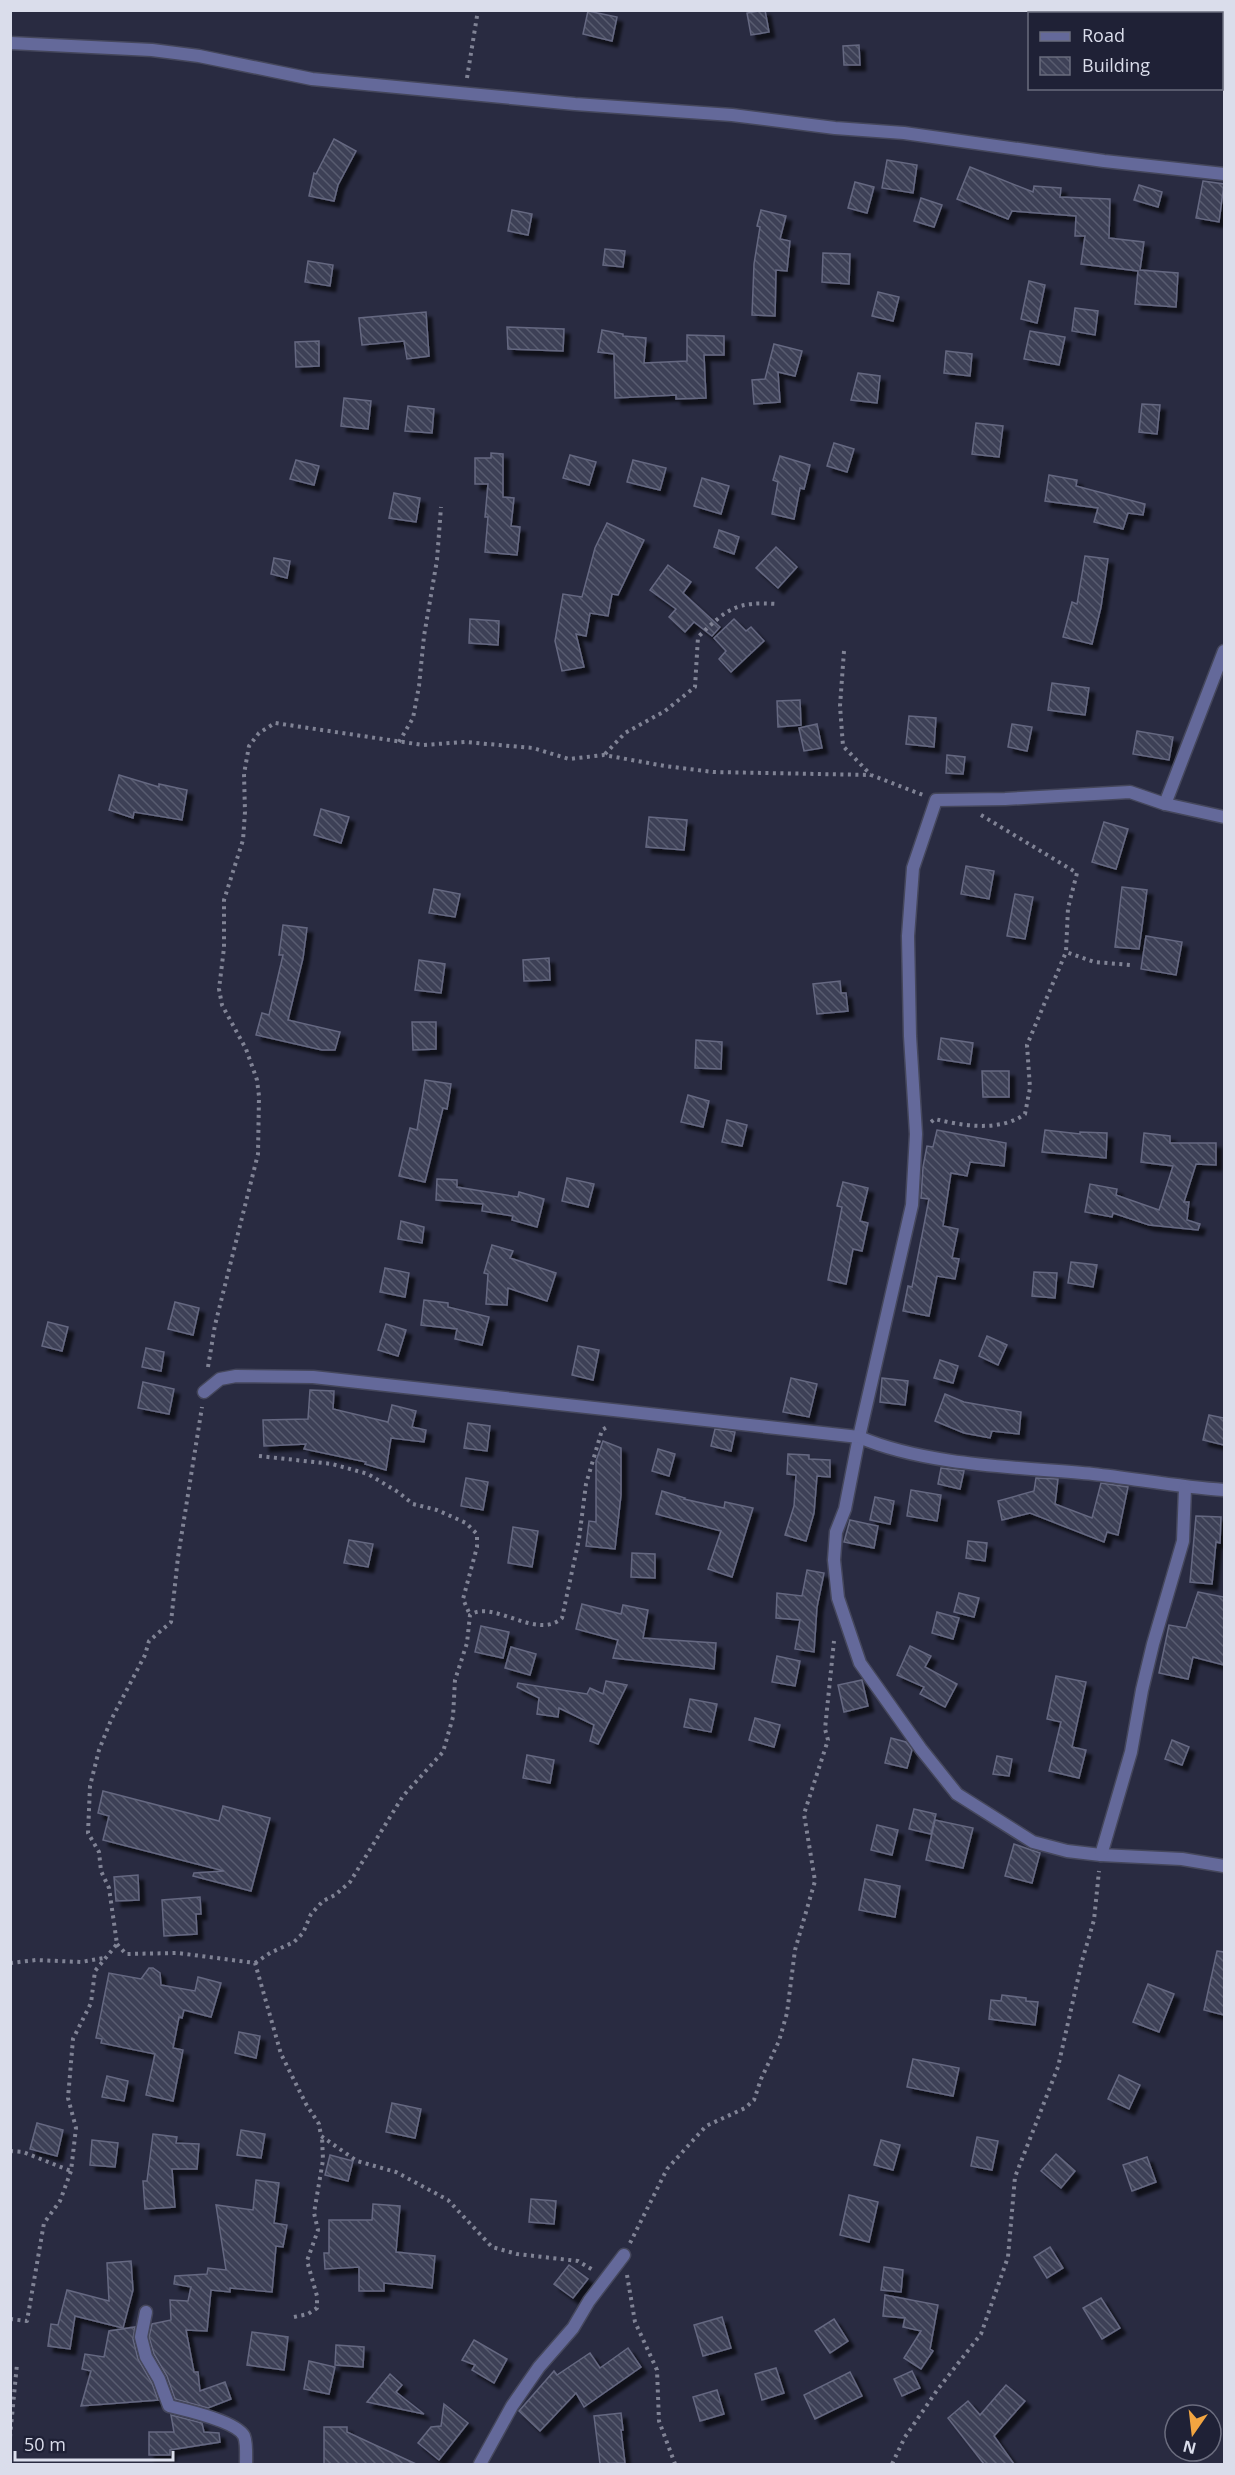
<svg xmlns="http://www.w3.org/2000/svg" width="1235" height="2475" font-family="'Open Sans',sans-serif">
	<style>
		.building { fill: url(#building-back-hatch); stroke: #656881; stroke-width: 1.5; filter: url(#shadow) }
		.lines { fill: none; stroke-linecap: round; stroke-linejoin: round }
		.minor-casing { stroke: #45475c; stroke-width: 15 }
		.path { stroke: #808395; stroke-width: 4; stroke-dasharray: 3 4.5; stroke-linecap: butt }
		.minor { stroke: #64699a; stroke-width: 12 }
	</style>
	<defs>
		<pattern id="building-back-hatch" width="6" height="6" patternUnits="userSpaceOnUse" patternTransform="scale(1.5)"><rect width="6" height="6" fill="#3e4157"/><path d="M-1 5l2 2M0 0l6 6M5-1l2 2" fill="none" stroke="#595c6f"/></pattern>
		<filter id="shadow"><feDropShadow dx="5.5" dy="5.5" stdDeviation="1.5" flood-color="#0009"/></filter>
	</defs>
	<rect width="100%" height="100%" fill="#292b41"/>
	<g class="building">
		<path d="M 765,10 L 769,32 L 751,35 L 747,13 Z"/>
		<path d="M 588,11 L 617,17 L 612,41 L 583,34 Z"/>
		<path d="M 859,45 L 860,65 L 844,65 L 843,46 Z"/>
		<path d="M 334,139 L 356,151 L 338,185 L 334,201 L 309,196 L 314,173 L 316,174 Z"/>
		<path d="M 887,160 L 917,165 L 913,193 L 882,188 Z"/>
		<path d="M 970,167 L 1033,192 L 1034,186 L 1061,188 L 1060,197 L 1110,199 L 1109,238 L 1144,242 L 1140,270 L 1178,273 L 1176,307 L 1135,304 L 1138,271 L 1081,264 L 1085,236 L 1075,236 L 1076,216 L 1012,211 L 1008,219 L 957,199 Z"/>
		<path d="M 1203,181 L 1224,184 L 1219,222 L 1196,218 Z"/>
		<path d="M 855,182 L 874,187 L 867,213 L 848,208 Z"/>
		<path d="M 1139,185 L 1162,192 L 1158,207 L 1134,200 Z"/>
		<path d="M 921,198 L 942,205 L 934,227 L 914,221 Z"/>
		<path d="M 512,210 L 532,214 L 528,235 L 508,231 Z"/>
		<path d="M 761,210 L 786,216 L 780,239 L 790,241 L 787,271 L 776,270 L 775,316 L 752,315 L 754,264 L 760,227 L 757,226 Z"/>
		<path d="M 605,249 L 625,251 L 623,267 L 603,265 Z"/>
		<path d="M 823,253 L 850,254 L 849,284 L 822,282 Z"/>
		<path d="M 308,261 L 333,265 L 330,286 L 305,282 Z"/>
		<path d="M 1029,281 L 1045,285 L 1037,323 L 1021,319 Z"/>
		<path d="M 878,292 L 899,297 L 893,321 L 872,316 Z"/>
		<path d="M 1075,308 L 1098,311 L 1095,335 L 1072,331 Z"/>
		<path d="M 426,312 L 429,356 L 407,359 L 404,341 L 362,345 L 359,318 Z"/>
		<path d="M 507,327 L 564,329 L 563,351 L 508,349 Z"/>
		<path d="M 602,330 L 623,334 L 623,336 L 646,338 L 644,363 L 687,361 L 687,335 L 724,336 L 724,355 L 704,355 L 706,398 L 676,399 L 676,395 L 615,398 L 614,354 L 598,352 Z"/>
		<path d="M 1030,331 L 1065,337 L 1059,365 L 1024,359 Z"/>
		<path d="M 319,341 L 319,366 L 296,367 L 295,342 Z"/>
		<path d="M 774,344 L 802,351 L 795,376 L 778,372 L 780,402 L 754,404 L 752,380 L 765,379 Z"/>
		<path d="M 946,351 L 972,354 L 970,376 L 944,373 Z"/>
		<path d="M 858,373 L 880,376 L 877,403 L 851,400 Z"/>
		<path d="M 344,398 L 371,401 L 368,429 L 341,426 Z"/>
		<path d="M 1142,404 L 1160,405 L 1157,434 L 1139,432 Z"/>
		<path d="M 408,406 L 434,409 L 432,433 L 405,431 Z"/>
		<path d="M 976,423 L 1003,426 L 999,457 L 972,454 Z"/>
		<path d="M 834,443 L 854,449 L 847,472 L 827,466 Z"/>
		<path d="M 491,453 L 503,454 L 503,497 L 514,498 L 511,526 L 520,527 L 517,555 L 485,552 L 488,517 L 485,517 L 488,484 L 475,484 L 475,458 L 491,458 Z"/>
		<path d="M 570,455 L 596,462 L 589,485 L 563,478 Z"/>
		<path d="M 780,456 L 810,465 L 804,489 L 800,488 L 794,519 L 772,514 L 778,482 L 773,480 Z"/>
		<path d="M 296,460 L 319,466 L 314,485 L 290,479 Z"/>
		<path d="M 633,460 L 666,468 L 660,490 L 627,482 Z"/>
		<path d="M 1049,475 L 1077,480 L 1076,486 L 1145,504 L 1143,515 L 1128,513 L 1123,529 L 1094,522 L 1098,508 L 1045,501 Z"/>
		<path d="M 702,478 L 729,486 L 721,514 L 694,506 Z"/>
		<path d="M 394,493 L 420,498 L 416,522 L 389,518 Z"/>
		<path d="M 607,523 L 644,540 L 618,595 L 612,594 L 608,616 L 590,613 L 586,636 L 576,634 L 584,667 L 562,671 L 555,641 L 563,594 L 582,597 L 595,548 Z"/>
		<path d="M 719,530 L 739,537 L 734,554 L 714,547 Z"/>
		<path d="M 776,547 L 797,567 L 778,588 L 756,568 Z"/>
		<path d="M 1085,556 L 1108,559 L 1101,607 L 1092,644 L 1063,637 L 1072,602 L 1077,604 Z"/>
		<path d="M 274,558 L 290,561 L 287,578 L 271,574 Z"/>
		<path d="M 668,565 L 691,582 L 683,593 L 720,627 L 712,636 L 694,622 L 685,632 L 669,617 L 676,609 L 650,590 Z"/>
		<path d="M 470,619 L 499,621 L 498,645 L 469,643 Z"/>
		<path d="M 734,619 L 746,631 L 751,627 L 764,641 L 731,672 L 719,659 L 726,651 L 714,638 Z"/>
		<path d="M 1052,683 L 1089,688 L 1085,715 L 1048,710 Z"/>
		<path d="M 800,700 L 801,725 L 778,727 L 777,701 Z"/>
		<path d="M 909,716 L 936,718 L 934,747 L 906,744 Z"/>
		<path d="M 817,724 L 822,748 L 804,751 L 799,728 Z"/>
		<path d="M 1012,724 L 1032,727 L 1027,751 L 1008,747 Z"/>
		<path d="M 1137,731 L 1173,737 L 1169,760 L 1133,754 Z"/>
		<path d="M 947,755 L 965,757 L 963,774 L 946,773 Z"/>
		<path d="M 119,775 L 159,787 L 159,784 L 187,790 L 182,820 L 134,812 L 133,818 L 109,810 Z"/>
		<path d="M 321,809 L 349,817 L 341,843 L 314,835 Z"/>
		<path d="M 649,817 L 687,820 L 684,850 L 646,847 Z"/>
		<path d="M 1104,822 L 1128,829 L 1116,869 L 1092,862 Z"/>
		<path d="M 966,866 L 994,871 L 989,899 L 961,894 Z"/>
		<path d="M 1122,887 L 1147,890 L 1139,949 L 1115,947 Z"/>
		<path d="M 434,889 L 460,894 L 455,917 L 429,913 Z"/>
		<path d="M 1015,894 L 1033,897 L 1025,939 L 1007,936 Z"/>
		<path d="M 283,925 L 307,928 L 303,958 L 288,1020 L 340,1032 L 335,1050 L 322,1050 L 256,1035 L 262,1013 L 269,1015 L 283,955 L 279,955 Z"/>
		<path d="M 1146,936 L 1182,942 L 1176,975 L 1141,969 Z"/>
		<path d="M 549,958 L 550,980 L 524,981 L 523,960 Z"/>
		<path d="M 419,960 L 445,964 L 441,993 L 415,990 Z"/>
		<path d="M 840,981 L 841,993 L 846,993 L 848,1011 L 817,1014 L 813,984 Z"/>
		<path d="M 412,1022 L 436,1022 L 436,1049 L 413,1050 Z"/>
		<path d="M 941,1038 L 973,1043 L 970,1064 L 938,1059 Z"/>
		<path d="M 696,1040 L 722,1042 L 721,1069 L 695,1068 Z"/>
		<path d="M 982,1071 L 1009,1071 L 1009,1097 L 983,1097 Z"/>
		<path d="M 425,1080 L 451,1084 L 447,1109 L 443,1108 L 425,1182 L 399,1176 L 410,1128 L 417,1130 Z"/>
		<path d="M 688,1095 L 709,1101 L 703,1127 L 681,1122 Z"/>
		<path d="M 727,1120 L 747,1125 L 742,1146 L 722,1142 Z"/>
		<path d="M 937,1130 L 1006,1143 L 1004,1166 L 970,1162 L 967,1176 L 951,1173 L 943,1226 L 958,1229 L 952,1258 L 959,1259 L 955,1279 L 937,1276 L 929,1316 L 903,1311 L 908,1286 L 912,1287 L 929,1199 L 921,1198 L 923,1167 L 927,1146 L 933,1147 Z"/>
		<path d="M 1045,1130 L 1080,1134 L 1080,1132 L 1107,1133 L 1106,1158 L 1042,1152 Z"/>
		<path d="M 1144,1133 L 1170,1136 L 1170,1143 L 1216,1143 L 1216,1165 L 1196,1164 L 1184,1202 L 1189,1202 L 1187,1220 L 1200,1224 L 1198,1230 L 1149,1225 L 1113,1213 L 1112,1217 L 1085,1212 L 1090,1184 L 1117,1189 L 1116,1195 L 1159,1210 L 1173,1166 L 1141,1162 Z"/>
		<path d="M 567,1178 L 594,1184 L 588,1207 L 562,1201 Z"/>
		<path d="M 437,1179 L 457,1180 L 457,1187 L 518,1197 L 519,1192 L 544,1199 L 537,1227 L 512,1220 L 513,1216 L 482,1211 L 483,1204 L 436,1200 Z"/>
		<path d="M 843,1182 L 868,1188 L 860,1221 L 868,1223 L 862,1251 L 853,1249 L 846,1284 L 828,1280 L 842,1207 L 837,1206 Z"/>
		<path d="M 401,1221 L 424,1227 L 422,1243 L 398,1239 Z"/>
		<path d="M 492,1245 L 513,1251 L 510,1258 L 556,1273 L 547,1301 L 508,1288 L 507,1305 L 486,1304 L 488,1274 L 484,1273 Z"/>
		<path d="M 1071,1262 L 1097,1265 L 1093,1287 L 1068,1283 Z"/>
		<path d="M 385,1268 L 409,1273 L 405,1297 L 380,1292 Z"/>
		<path d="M 1034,1272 L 1057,1273 L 1055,1298 L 1032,1296 Z"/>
		<path d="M 424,1300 L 448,1303 L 448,1307 L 489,1317 L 482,1345 L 455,1339 L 457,1329 L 421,1325 Z"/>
		<path d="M 175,1302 L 199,1308 L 193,1335 L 168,1329 Z"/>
		<path d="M 48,1322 L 68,1327 L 62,1351 L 42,1346 Z"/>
		<path d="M 386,1324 L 406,1330 L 398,1356 L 378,1350 Z"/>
		<path d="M 987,1336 L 1007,1345 L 998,1365 L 979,1356 Z"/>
		<path d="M 578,1346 L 599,1350 L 593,1380 L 572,1375 Z"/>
		<path d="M 146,1348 L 164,1352 L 161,1371 L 142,1367 Z"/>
		<path d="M 940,1360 L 958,1366 L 953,1383 L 934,1378 Z"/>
		<path d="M 791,1378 L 817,1384 L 809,1417 L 783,1412 Z"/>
		<path d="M 882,1378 L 908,1381 L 905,1405 L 880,1402 Z"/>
		<path d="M 143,1382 L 174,1389 L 169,1414 L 138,1408 Z"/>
		<path d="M 310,1390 L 334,1391 L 333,1409 L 388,1422 L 392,1405 L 416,1411 L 412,1427 L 426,1430 L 424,1442 L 391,1438 L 386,1470 L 365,1464 L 366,1462 L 304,1449 L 306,1444 L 264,1446 L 263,1420 L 308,1419 Z"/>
		<path d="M 945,1394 L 964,1402 L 1021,1412 L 1019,1434 L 992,1431 L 990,1438 L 964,1433 L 935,1421 Z"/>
		<path d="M 1209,1415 L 1224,1418 L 1224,1445 L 1203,1440 Z"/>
		<path d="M 468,1423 L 490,1426 L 487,1451 L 464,1448 Z"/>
		<path d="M 715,1429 L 735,1432 L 731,1451 L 711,1446 Z"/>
		<path d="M 603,1441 L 621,1448 L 621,1495 L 615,1549 L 586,1546 L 589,1521 L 596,1522 L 596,1461 Z"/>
		<path d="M 658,1449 L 675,1454 L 669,1476 L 652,1471 Z"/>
		<path d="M 788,1454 L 809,1455 L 809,1459 L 830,1460 L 830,1477 L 817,1476 L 814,1513 L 806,1541 L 785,1535 L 794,1506 L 796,1475 L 787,1474 Z"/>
		<path d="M 941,1468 L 964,1471 L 960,1489 L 938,1484 Z"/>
		<path d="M 466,1478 L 488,1482 L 483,1510 L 461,1506 Z"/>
		<path d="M 1036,1478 L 1058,1479 L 1055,1504 L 1092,1518 L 1101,1483 L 1128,1487 L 1118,1535 L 1107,1532 L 1104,1542 L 1030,1513 L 1002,1520 L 998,1501 L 1034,1491 Z"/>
		<path d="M 911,1490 L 941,1495 L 937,1521 L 907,1516 Z"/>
		<path d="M 662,1491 L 685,1498 L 684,1499 L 724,1508 L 725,1502 L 753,1508 L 732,1577 L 708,1569 L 721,1531 L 656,1514 Z"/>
		<path d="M 875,1497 L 894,1501 L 890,1524 L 870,1520 Z"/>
		<path d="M 1196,1516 L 1221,1517 L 1220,1543 L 1216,1542 L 1212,1584 L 1190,1582 Z"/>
		<path d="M 850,1520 L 878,1526 L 874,1548 L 844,1542 Z"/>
		<path d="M 513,1527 L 538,1531 L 532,1567 L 508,1563 Z"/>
		<path d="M 349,1540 L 373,1544 L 368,1567 L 344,1563 Z"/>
		<path d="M 968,1541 L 987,1543 L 985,1561 L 966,1558 Z"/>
		<path d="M 632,1553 L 655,1554 L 655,1578 L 631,1577 Z"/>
		<path d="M 807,1570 L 824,1573 L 817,1607 L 814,1652 L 795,1649 L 800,1620 L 776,1618 L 777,1593 L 802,1596 Z"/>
		<path d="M 1198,1592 L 1224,1597 L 1224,1665 L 1193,1657 L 1188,1679 L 1159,1673 L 1169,1625 L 1186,1628 Z"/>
		<path d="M 959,1593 L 979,1598 L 974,1617 L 954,1612 Z"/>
		<path d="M 582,1604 L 621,1614 L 623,1605 L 648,1610 L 643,1638 L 716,1643 L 714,1669 L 613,1658 L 618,1640 L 576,1629 Z"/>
		<path d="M 937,1612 L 959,1618 L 953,1639 L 932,1633 Z"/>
		<path d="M 481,1626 L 509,1632 L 503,1658 L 475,1652 Z"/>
		<path d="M 910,1646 L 931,1656 L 925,1667 L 957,1684 L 945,1707 L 920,1694 L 924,1687 L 897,1675 Z"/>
		<path d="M 511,1647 L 536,1654 L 530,1675 L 505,1668 Z"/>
		<path d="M 777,1656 L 800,1661 L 795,1686 L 772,1682 Z"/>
		<path d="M 1056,1676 L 1086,1682 L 1072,1747 L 1086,1750 L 1079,1778 L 1049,1771 L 1061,1722 L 1047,1719 Z"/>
		<path d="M 862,1680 L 868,1706 L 844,1712 L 838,1685 Z"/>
		<path d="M 606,1681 L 627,1685 L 598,1744 L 590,1741 L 594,1725 L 559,1708 L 558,1717 L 537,1714 L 539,1698 L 517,1687 L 518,1683 L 587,1694 L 590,1688 L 603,1694 Z"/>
		<path d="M 690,1699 L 717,1704 L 711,1732 L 684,1727 Z"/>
		<path d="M 755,1718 L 780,1725 L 774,1747 L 749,1740 Z"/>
		<path d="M 891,1738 L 906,1742 L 912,1750 L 907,1768 L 885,1763 Z"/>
		<path d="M 1172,1740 L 1189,1747 L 1182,1765 L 1165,1759 Z"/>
		<path d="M 527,1755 L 554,1760 L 550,1783 L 523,1778 Z"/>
		<path d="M 997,1756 L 1012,1759 L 1009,1776 L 993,1774 Z"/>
		<path d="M 103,1791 L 219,1821 L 223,1806 L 270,1818 L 251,1891 L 193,1876 L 194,1873 L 224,1871 L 103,1840 L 109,1816 L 98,1813 Z"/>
		<path d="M 914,1809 L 936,1814 L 931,1834 L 909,1829 Z"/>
		<path d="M 935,1820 L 973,1828 L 963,1868 L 926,1860 Z"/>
		<path d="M 877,1825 L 898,1830 L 892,1855 L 871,1850 Z"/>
		<path d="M 1014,1844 L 1040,1853 L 1032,1883 L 1005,1876 Z"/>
		<path d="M 138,1875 L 139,1900 L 116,1901 L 114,1877 Z"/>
		<path d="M 865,1879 L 900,1886 L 895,1917 L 859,1910 Z"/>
		<path d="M 200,1897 L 201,1914 L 196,1914 L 197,1934 L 164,1936 L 162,1900 Z"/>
		<path d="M 1217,1951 L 1224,1952 L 1224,2015 L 1204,2010 Z"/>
		<path d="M 149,1968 L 153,1968 L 160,1973 L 161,1985 L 195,1991 L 198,1977 L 221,1983 L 211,2017 L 184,2010 L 182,2018 L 179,2017 L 173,2048 L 183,2050 L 173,2101 L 146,2095 L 155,2054 L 101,2043 L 102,2039 L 96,2038 L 109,1973 L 141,1979 Z"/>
		<path d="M 1148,1984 L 1174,1994 L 1159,2032 L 1133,2022 Z"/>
		<path d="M 1002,1995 L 1026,1998 L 1026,2001 L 1038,2002 L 1035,2025 L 989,2019 L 991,2000 L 1001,2001 Z"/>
		<path d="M 239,2032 L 260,2036 L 256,2058 L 235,2053 Z"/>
		<path d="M 913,2059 L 959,2068 L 953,2096 L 907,2087 Z"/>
		<path d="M 1119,2075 L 1140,2085 L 1129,2109 L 1108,2099 Z"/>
		<path d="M 107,2076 L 128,2081 L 124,2101 L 102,2097 Z"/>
		<path d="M 392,2103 L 421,2109 L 415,2138 L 386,2132 Z"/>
		<path d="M 37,2123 L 63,2130 L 57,2156 L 30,2149 Z"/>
		<path d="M 241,2130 L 265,2134 L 261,2158 L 237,2155 Z"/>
		<path d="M 153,2134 L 177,2137 L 176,2143 L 199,2144 L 197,2169 L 172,2169 L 175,2207 L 145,2209 L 143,2181 L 147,2181 Z"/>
		<path d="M 977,2137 L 998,2141 L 992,2170 L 971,2166 Z"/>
		<path d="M 92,2140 L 118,2143 L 115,2167 L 90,2165 Z"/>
		<path d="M 881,2140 L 900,2145 L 893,2170 L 874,2165 Z"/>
		<path d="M 1056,2154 L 1075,2171 L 1061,2188 L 1041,2171 Z"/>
		<path d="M 330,2155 L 353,2161 L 348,2181 L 325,2175 Z"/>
		<path d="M 1147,2157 L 1156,2182 L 1132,2191 L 1123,2165 Z"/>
		<path d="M 256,2180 L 279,2183 L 274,2223 L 287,2225 L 283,2247 L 276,2246 L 272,2292 L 230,2288 L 230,2292 L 211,2290 L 207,2331 L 186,2330 L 194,2372 L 198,2372 L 200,2391 L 225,2382 L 231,2399 L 208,2408 L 175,2399 L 167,2376 L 154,2354 L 149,2337 L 152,2324 L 171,2320 L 170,2300 L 188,2301 L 191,2287 L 174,2284 L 175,2276 L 207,2274 L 208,2268 L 226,2270 L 216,2205 L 253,2210 Z"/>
		<path d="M 849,2195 L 878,2202 L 869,2242 L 840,2235 Z"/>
		<path d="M 531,2199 L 556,2201 L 554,2224 L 529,2222 Z"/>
		<path d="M 373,2204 L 400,2206 L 396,2252 L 435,2256 L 432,2288 L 384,2283 L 384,2291 L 359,2291 L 359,2267 L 325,2269 L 324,2253 L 329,2253 L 329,2220 L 372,2220 Z"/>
		<path d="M 1050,2247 L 1063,2268 L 1047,2278 L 1034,2257 Z"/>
		<path d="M 131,2261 L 133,2290 L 123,2328 L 75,2316 L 70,2349 L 48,2346 L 51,2324 L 58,2325 L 67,2290 L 109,2301 L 107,2263 Z"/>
		<path d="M 569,2265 L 588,2279 L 573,2298 L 554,2284 Z"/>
		<path d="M 884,2267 L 903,2270 L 901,2292 L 881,2290 Z"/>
		<path d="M 885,2295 L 938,2305 L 930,2349 L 933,2351 L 921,2369 L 904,2358 L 921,2331 L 903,2327 L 905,2318 L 883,2316 Z"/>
		<path d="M 1101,2298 L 1120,2328 L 1102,2339 L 1083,2308 Z"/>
		<path d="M 722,2317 L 731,2348 L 703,2356 L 694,2325 Z"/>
		<path d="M 834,2319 L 848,2341 L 830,2353 L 815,2331 Z"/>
		<path d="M 135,2327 L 133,2339 L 138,2359 L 152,2383 L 158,2400 L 81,2406 L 91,2371 L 82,2369 L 85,2354 L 104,2357 L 109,2331 Z"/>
		<path d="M 252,2332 L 288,2337 L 284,2370 L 247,2365 Z"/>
		<path d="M 474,2340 L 507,2359 L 494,2383 L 472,2370 L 475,2365 L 462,2360 Z"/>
		<path d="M 336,2345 L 364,2347 L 363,2367 L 335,2365 Z"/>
		<path d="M 628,2348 L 641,2367 L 584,2407 L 576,2393 L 540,2431 L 519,2411 L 554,2371 L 557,2375 L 590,2353 L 600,2368 Z"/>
		<path d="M 309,2361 L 335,2367 L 329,2394 L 304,2389 Z"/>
		<path d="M 776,2368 L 784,2393 L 762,2400 L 755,2374 Z"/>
		<path d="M 912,2371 L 920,2388 L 902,2396 L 894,2379 Z"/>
		<path d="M 850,2372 L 862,2396 L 815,2419 L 804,2395 Z"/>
		<path d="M 390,2374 L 402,2385 L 396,2392 L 424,2414 L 367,2402 Z"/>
		<path d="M 1006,2385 L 1025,2401 L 994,2436 L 1014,2464 L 984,2464 L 948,2418 L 968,2401 L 980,2415 Z"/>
		<path d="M 717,2390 L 724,2414 L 700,2421 L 693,2397 Z"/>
		<path d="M 444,2404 L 468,2423 L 439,2460 L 418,2443 L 431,2427 L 441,2426 Z"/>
		<path d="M 621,2413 L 623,2430 L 621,2430 L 625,2463 L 600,2464 L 594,2416 Z"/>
		<path d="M 171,2415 L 202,2423 L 204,2432 L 219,2433 L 220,2442 L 170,2450 L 170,2455 L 149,2455 L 149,2432 L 174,2432 Z"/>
		<path d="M 324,2427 L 347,2427 L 347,2432 L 416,2464 L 324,2464 Z"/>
	</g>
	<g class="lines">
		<defs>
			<g id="minor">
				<path d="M 10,43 L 152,50 L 199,56 L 312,79 L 575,104 L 732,115 L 835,128 L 904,133 L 1104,161 L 1224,174"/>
				<path d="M 1165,804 L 1224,651"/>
				<path d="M 1224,817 L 1165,804 L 1130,792 L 1005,799 L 936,800 L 913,868 L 908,936 L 910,1036 L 916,1134 L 912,1205 L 859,1437 L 845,1509 L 836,1532 L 834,1560 L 838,1598 L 860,1663 L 921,1749 L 957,1794 L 1033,1842 L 1067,1851 L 1101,1855 L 1182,1859 L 1224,1866"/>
				<path d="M 204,1392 L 220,1379 L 236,1376 L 313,1377 L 859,1437 C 927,1466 1019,1467 1093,1474 C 1137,1479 1180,1487 1224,1490"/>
				<path d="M 1101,1855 L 1131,1752 L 1142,1690 L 1153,1644 L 1183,1541 L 1185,1488"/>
				<path d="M 146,2312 L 141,2337 L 146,2357 L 159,2379 L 169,2406 C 185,2410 236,2421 244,2436 C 247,2443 246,2456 246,2464"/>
				<path d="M 480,2464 L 512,2406 L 539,2367 L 573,2328 L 589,2301 L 624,2255"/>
			</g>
		</defs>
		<use href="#minor" class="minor-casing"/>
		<g class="path">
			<path d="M 467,78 L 478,10"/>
			<path d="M 844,651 L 840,706 L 843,746 L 871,775 L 923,795"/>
			<path d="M 399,742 L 413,718 L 419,686 L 424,636 L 437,560 L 441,507"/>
			<path d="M 605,754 L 625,733 L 665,711 L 695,687 L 698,637 C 727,609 736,601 777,604"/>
			<path d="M 981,815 L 1077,873 L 1068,908 L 1066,952 L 1094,962 L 1130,965"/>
			<path d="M 931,1122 L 935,1119 C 963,1126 1000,1132 1025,1114 L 1030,1088 L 1027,1045 L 1066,952"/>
			<path d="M 208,1367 L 215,1325 L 258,1154 L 259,1096 L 257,1080 L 246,1049 L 222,1005 L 219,989 L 224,948 L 224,900 L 243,840 L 245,812 L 244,774 L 249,746 L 259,733 L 275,723 L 423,745 L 465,742 L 533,748 L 569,759 L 604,755 L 665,766 L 713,772 L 871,775"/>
			<path d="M 259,1456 L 332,1464 L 368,1474 L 398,1492 L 413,1504 L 437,1510 L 466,1523 L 477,1534 L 477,1547 L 463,1599 L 470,1615"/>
			<path d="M 117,1944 L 126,1954 L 178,1953 L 255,1963 L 281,2054 L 306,2104 L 319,2124 L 321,2136 L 357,2161 L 396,2172 L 448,2200 L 492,2247 L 517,2254 L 578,2261 L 593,2270"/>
			<path d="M 10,1963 L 36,1960 L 81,1962 L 104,1958"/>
			<path d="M 255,1963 L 270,1953 L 294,1942 L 303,1933 L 311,1914 L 323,1901 L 335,1895 L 350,1882 L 403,1796 L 443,1752 L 453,1717 L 455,1680 L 467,1643 L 470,1615 C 493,1599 537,1641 562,1618 L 579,1539 L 586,1484 L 602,1430 L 609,1426"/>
			<path d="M 10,2151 L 23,2152 L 71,2171"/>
			<path d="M 630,2243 L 667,2169 L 706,2126 L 745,2108 L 754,2100 L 761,2079 L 779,2041 L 787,2013 L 795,1950 L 815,1881 L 804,1814 L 828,1740 L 825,1729 L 834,1641"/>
			<path d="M 627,2275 L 635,2322 L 657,2370 L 659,2421 L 675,2464"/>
			<path d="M 294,2317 L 308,2314 L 317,2308 L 317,2296 L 307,2261 L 318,2230 L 314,2213 L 323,2160 L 322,2137"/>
			<path d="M 10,2319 L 27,2321 L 44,2223 L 60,2201 L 71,2171 L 76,2128 L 68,2098 L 73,2039 L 91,2003 L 95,1971 L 117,1944 L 109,1888 L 101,1871 L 99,1852 L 88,1833 L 90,1786 L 99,1750 L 111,1720 L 145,1655 L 149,1641 L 171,1622 L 178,1557 L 202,1407"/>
			<path d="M 10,2437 L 17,2364"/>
			<path d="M 892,2464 L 905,2437 L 938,2389 L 981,2334 L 1008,2257 L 1015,2177 L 1058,2067 L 1082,1961 L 1094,1920 L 1099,1871"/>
		</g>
		<use href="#minor" class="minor"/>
	</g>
	<rect width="1235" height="2475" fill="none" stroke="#daddeb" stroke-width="24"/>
	<rect x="1028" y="12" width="195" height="78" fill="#1f2136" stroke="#6a6c7e" stroke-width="1.5"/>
	<rect x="1040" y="32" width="30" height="9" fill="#64699a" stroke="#6a6c7e" stroke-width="1.5"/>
	<text x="1082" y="42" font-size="18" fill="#daddeb">Road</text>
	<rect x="1040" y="57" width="30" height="18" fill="url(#building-back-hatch)" stroke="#6a6c7e" stroke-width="1.5"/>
	<text x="1082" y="72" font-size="18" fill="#daddeb">Building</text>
	<g transform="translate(1193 2433) rotate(194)"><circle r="28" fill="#1f2136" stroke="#6a6c7e" stroke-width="1.5"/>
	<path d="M0-4.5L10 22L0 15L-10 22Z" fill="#f2a541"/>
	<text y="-9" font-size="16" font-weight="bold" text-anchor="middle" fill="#daddeb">N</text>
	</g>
	<path d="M15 2451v9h158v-9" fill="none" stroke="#daddeb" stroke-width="3"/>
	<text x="24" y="2451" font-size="18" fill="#daddeb" stroke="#1f2136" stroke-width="4.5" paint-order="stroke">50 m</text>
</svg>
